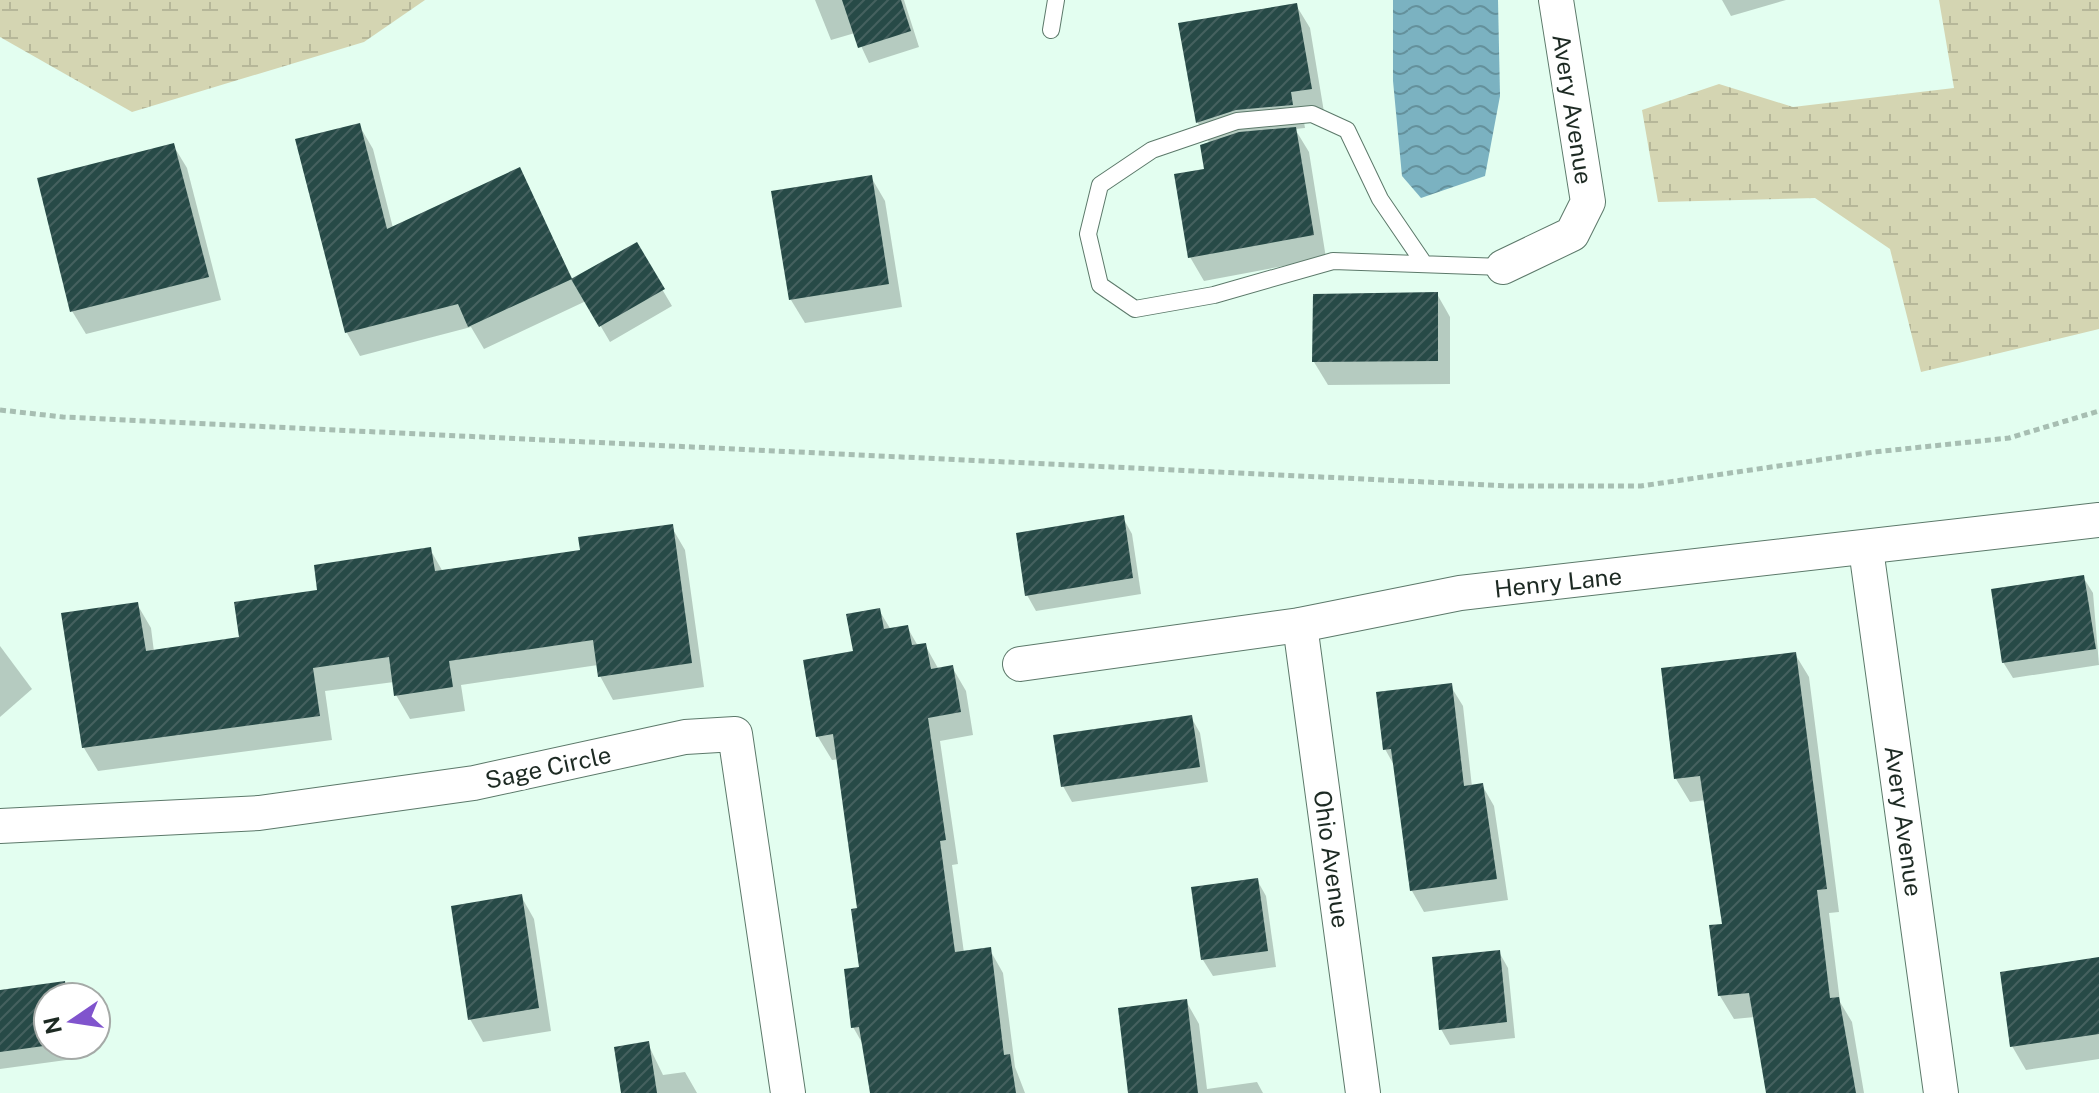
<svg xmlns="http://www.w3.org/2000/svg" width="2099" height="1093" font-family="'Public Sans',sans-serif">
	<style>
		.wetland { fill: url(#wetland-marsh) }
		.water { fill: url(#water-waves) }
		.shadow { fill: #0003 }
		.building { fill: url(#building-hatch) }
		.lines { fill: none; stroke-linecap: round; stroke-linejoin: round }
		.service-casing { stroke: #5c796a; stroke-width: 18 }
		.minor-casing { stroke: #5c796a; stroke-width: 36 }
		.path { stroke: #a7beb2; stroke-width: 5; stroke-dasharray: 6 4; stroke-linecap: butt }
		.service { stroke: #fff; stroke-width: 16 }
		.minor { stroke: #fff; stroke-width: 34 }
		.labels { text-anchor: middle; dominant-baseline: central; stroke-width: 8; stroke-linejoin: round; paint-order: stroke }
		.street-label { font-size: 24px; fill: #1d2a23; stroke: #fff }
	</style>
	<defs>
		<pattern id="wetland-marsh" width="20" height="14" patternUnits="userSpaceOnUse" patternTransform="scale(2)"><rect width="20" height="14" fill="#d4d5b2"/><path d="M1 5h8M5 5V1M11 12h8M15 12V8" fill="none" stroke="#b6b799"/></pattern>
		<pattern id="water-waves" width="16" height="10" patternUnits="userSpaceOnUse" patternTransform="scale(2)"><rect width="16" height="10" fill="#7bb2c1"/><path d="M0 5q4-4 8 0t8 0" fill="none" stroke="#64919c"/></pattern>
		<pattern id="building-hatch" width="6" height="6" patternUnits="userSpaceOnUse" patternTransform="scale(2)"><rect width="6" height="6" fill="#274a47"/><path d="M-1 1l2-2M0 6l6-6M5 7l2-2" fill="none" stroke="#45615f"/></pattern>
	</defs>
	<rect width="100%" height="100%" fill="#e3fef0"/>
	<g class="wetland">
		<path d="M 0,0 L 425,0 L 364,42 L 132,112 L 0,37 Z"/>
		<path d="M 1939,0 L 2099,0 L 2099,329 L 1921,372 L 1890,249 L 1815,198 L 1658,202 L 1642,110 L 1719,84 L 1793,107 L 1954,88 Z"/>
	</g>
	<path class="water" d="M 1393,0 L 1498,0 L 1500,96 L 1485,176 L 1421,198 L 1402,176 L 1393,81 Z"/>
	<g class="shadow">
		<path d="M 815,0 L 904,0 L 919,47 L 869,63 L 855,33 L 831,40 Z"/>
		<path d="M 1722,0 L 1786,0 L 1731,16 Z"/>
		<path d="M 1296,5 L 1310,28 L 1324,112 L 1303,116 L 1305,128 L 1295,129 L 1309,152 L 1326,258 L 1204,281 L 1190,257 L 1210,144 L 1198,123 L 1181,24 Z"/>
		<path d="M 359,125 L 373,149 L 393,228 L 519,170 L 573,280 L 636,245 L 672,306 L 610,342 L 586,301 L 484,349 L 471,327 L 360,356 L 347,333 L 298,141 Z"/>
		<path d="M 173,145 L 187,168 L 221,300 L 86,334 L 72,311 Z"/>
		<path d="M 871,177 L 885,201 L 902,307 L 805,323 L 791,300 Z"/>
		<path d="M 1437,294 L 1450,317 L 1450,384 L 1328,385 L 1314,362 Z"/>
		<path d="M 1123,518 L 1132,534 L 1141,594 L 1036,611 L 1027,595 Z"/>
		<path d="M 671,526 L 685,550 L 704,687 L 613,700 L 600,676 L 598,665 L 461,685 L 465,711 L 410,719 L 396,695 L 394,682 L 325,691 L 332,740 L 98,771 L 84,748 L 63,615 L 137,604 L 151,628 L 154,652 L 241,638 L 319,592 L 430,549 L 443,572 L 582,552 Z"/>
		<path d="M 2083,577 L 2093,593 L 2099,665 L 2013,678 L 2003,662 Z"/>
		<path d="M 879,610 L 891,630 L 907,627 L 918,646 L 925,645 L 939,670 L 952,667 L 966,691 L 973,735 L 940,741 L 958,864 L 952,865 L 964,953 L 990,950 L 1003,973 L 1015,1067 L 1025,1093 L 872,1093 L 864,1046 L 853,1027 L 861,969 L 860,910 L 839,759 L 832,760 L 818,737 L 855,652 Z"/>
		<path d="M 0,646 L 32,689 L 0,717 Z"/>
		<path d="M 1795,654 L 1809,677 L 1839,912 L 1829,913 L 1840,1002 L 1852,1022 L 1864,1093 L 1768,1093 L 1755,1017 L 1734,1019 L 1720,996 L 1724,925 L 1706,800 L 1690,802 L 1676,779 L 1663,670 Z"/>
		<path d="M 1450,685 L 1463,706 L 1472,787 L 1482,785 L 1494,806 L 1508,900 L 1424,912 L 1412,891 L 1395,767 L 1385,749 Z"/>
		<path d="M 1191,717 L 1200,733 L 1208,782 L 1072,802 L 1063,786 Z"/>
		<path d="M 1257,880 L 1266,896 L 1276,967 L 1213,976 L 1203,960 L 1193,889 Z"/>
		<path d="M 521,896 L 534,919 L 551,1031 L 483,1042 L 470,1019 Z"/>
		<path d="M 1499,952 L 1508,968 L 1515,1038 L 1450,1045 L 1441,1029 Z"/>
		<path d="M 2099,959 L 2099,1059 L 2026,1070 L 2012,1046 Z"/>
		<path d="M 64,983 L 72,997 L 48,997 L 48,1045 L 79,1045 L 81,1058 L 0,1069 L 0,992 Z"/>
		<path d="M 1186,1001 L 1199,1024 L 1207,1089 L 1257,1082 L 1263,1093 L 1132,1093 Z"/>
		<path d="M 648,1044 L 663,1075 L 685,1072 L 697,1093 L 623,1093 Z"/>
	</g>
	<g class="building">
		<path d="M 842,0 L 901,0 L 911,31 L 858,48 Z"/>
		<path d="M 1297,3 L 1312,89 L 1291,92 L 1293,105 L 1236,110 L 1196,123 L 1178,23 Z"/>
		<path d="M 360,123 L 387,229 L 520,167 L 572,279 L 468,327 L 458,304 L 345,333 L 295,139 Z"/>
		<path d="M 1296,127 L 1314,235 L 1188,258 L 1174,174 L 1204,169 L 1200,145 L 1239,132 Z"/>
		<path d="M 174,143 L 209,277 L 70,312 L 37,178 Z"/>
		<path d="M 872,175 L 889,284 L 789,300 L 771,191 Z"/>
		<path d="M 637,242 L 665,289 L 599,327 L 571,279 Z"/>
		<path d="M 1438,292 L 1438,361 L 1312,362 L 1313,294 Z"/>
		<path d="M 1124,515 L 1133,578 L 1025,596 L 1016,533 Z"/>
		<path d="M 673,524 L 692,663 L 598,677 L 593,640 L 449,661 L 453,687 L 394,696 L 389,657 L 313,668 L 320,716 L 82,748 L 61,613 L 138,602 L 146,651 L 239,637 L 234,602 L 317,590 L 314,565 L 431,547 L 435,571 L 580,550 L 578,537 Z"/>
		<path d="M 2084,575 L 2096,649 L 2002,663 L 1991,589 Z"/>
		<path d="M 880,608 L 884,629 L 908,625 L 912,645 L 926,643 L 931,669 L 953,665 L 961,712 L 928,718 L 946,840 L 940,841 L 955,952 L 991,947 L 1004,1055 L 1010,1054 L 1016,1093 L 870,1093 L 859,1027 L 851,1028 L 844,969 L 859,967 L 851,909 L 857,908 L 833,734 L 816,737 L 803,660 L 853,651 L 846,614 Z"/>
		<path d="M 1796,652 L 1827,889 L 1817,890 L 1830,998 L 1839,997 L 1856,1093 L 1766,1093 L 1749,993 L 1718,996 L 1709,925 L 1722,924 L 1700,776 L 1674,779 L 1661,668 Z"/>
		<path d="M 1452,683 L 1464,786 L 1483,783 L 1497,879 L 1410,891 L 1391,749 L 1383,750 L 1376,692 Z"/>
		<path d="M 1192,715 L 1200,767 L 1061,787 L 1053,735 Z"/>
		<path d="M 1258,878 L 1268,951 L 1201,960 L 1191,887 Z"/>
		<path d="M 522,894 L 539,1008 L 468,1020 L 451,906 Z"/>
		<path d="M 1500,950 L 1507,1022 L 1439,1030 L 1432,957 Z"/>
		<path d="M 2099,957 L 2099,1034 L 2010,1047 L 2000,972 Z"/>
		<path d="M 65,981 L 67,997 L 48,997 L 48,1045 L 51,1045 L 0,1052 L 0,990 Z"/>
		<path d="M 1187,999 L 1198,1093 L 1128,1093 L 1118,1008 Z"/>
		<path d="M 649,1041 L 657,1093 L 621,1093 L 614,1047 Z"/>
	</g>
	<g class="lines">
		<defs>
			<g id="service">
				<path d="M 1051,30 L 1056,0"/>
				<path d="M 1423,262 L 1380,199 L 1347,130 L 1312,114 L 1237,121 L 1152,150 L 1100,185 L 1088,234 L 1100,285 L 1135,309 L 1214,295 L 1333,261 L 1503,267"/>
			</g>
			<g id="minor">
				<path d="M 1503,267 L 1572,234 L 1588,202 L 1556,0"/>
				<path d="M 1866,549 L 1941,1093"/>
				<path d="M 1300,625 L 1363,1093"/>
				<path d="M 1020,664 L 1300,625 L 1460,593 L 2099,520"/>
				<path d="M 0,826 L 259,813 L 474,783 L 685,737 L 735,734 L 788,1093"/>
			</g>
		</defs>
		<use href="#service" class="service-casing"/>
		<use href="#minor" class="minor-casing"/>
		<path class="path" d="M 0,410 L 63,417 L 1510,486 L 1641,486 L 1874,452 L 2009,438 L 2099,411"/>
		<use href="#service" class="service"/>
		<use href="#minor" class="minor"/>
	</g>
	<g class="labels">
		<g class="street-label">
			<text transform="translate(1573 109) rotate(81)">Avery Avenue</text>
			<text transform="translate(1558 582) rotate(-6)">Henry Lane</text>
			<text transform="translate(548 767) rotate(-12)">Sage Circle</text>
			<text transform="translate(1904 821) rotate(82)">Avery Avenue</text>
			<text transform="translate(1332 859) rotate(82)">Ohio Avenue</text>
		</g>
	</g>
	<g transform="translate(72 1021) rotate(257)"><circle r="38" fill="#ffffff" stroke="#a5aaa7" stroke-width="2"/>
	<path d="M0-6L14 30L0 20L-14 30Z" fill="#8054cd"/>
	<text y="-12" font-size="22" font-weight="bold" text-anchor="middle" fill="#1d2a23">N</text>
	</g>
</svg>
